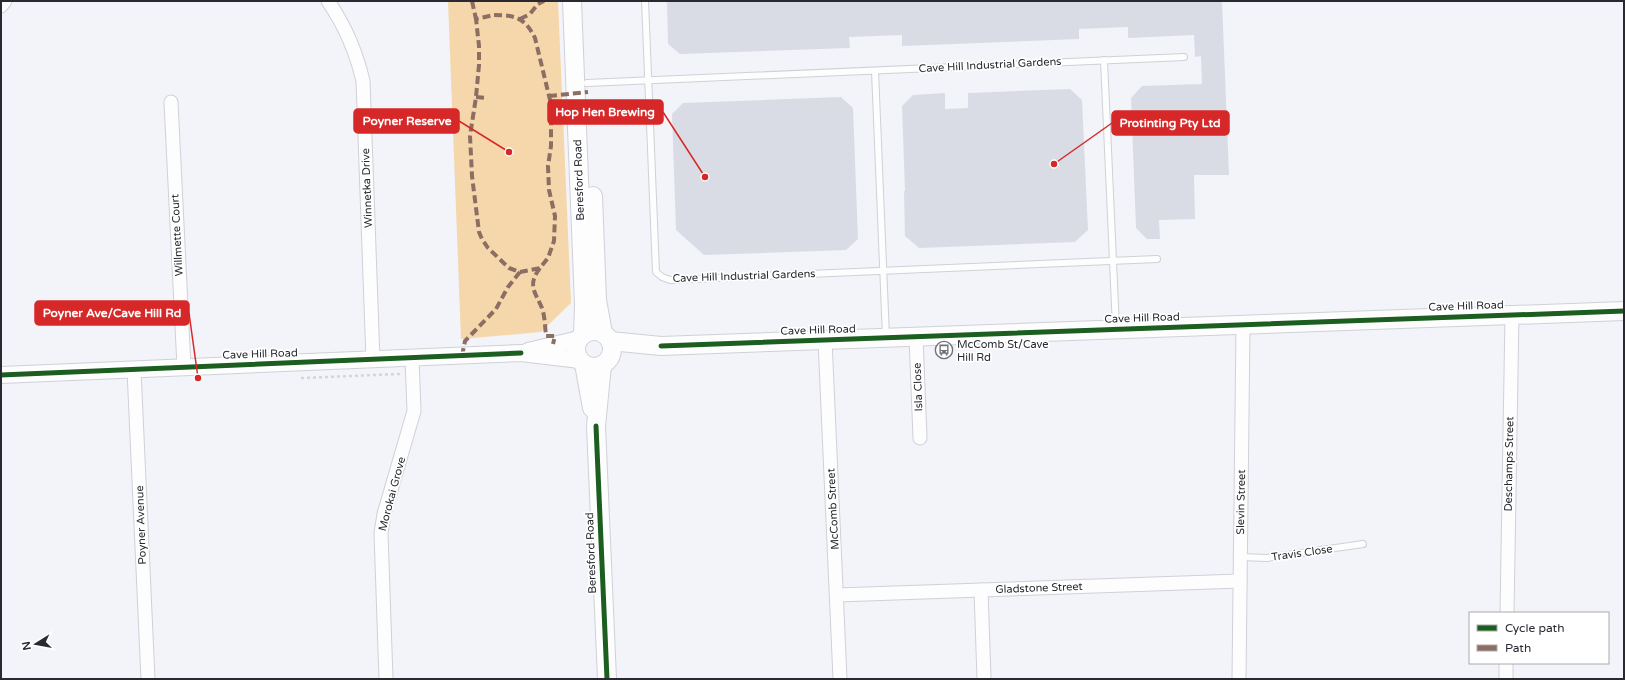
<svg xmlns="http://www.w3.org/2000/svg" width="1625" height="680" font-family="'Varela Round',sans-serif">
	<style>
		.green { fill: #f5d7ab }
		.building { fill: #dadce5 }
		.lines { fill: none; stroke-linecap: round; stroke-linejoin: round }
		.service-casing { stroke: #cfd1d7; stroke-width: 8 }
		.minor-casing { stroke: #cfd1d7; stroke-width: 15 }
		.tertiary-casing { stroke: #cfd1d7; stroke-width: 18 }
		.secondary-casing { stroke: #cfd1d7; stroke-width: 20 }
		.path { stroke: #d5d5d7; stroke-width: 2.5; stroke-dasharray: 3 3; stroke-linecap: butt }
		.service { stroke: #fdfdfe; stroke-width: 6 }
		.minor { stroke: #fdfdfe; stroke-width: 13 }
		.tertiary { stroke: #fdfdfe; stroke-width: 16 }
		.secondary { stroke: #fdfdfe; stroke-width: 18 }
		.quiet { stroke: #8d6e63; stroke-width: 4; stroke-dasharray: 8 4; stroke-linecap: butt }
		.cycleway-casing { stroke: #fff; stroke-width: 8 }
		.cycleway { stroke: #1b5e20; stroke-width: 5 }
		.labels { text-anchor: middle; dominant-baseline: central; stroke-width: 3.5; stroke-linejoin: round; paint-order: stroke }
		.street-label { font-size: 11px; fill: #292a31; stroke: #fff }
		.poi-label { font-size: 11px; fill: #292a31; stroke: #fff; text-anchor: start }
		.leader { fill: none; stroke: #d62828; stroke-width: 1.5 }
		.callout-dot { fill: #d62828; stroke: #fff; stroke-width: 1.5 }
		.callout { fill: #d62828; stroke: #d62828; stroke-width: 1.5 }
		.callout-label { font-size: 12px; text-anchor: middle; font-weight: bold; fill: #fff }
	</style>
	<rect width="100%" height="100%" fill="#f2f4fa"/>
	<path class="green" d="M 448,1 L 558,1 L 571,303 L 541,332 L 461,339 Z"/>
	<g class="building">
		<path d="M 667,1 L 1222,1 L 1229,175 L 1194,175 L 1195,219 L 1159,220 L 1160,239 L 1147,239 L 1136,228 L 1131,98 L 1142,86 L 1202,84 L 1201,56 L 1195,57 L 1194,35 L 1128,38 L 1128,27 L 1079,29 L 1079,39 L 902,46 L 902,35 L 849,37 L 850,48 L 680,54 L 668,44 Z"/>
		<path d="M 1070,89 L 1082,100 L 1088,230 L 1075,242 L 919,248 L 905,236 L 904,191 L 905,191 L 902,106 L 913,95 L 945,93 L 945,109 L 968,108 L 968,93 Z"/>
		<path d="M 841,97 L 853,108 L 858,239 L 846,250 L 704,255 L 676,230 L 672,114 L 683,103 Z"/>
	</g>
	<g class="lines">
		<defs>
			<g id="service">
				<path d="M 645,1 L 656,272 L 662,277 L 670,280 L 1157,259"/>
				<path d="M 1104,60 L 1116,328"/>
				<path d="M 875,71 L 886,337"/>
				<path d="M 587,83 L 1184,57"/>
				<path d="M 1240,557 L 1267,558 L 1363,544"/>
			</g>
			<g id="minor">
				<path d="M 328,1 C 346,27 356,51 363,81 L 373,360"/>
				<path d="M 1,6 L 5,1"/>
				<path d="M 171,102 L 184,367"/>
				<path d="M 916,337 L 920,438"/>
				<path d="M 825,340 L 840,679"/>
				<path d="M 134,370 L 148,679"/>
				<path d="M 981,590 L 984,679"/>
				<path d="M 837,595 L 1240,581"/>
				<path d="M 1507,613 L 1512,315"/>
				<path d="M 386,679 L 381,533 L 384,514 L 414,411 L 412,358"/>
				<path d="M 1239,679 L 1243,325"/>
				<path d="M 1506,679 L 1506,663"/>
			</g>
			<g id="tertiary">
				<path d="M 528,351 L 579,339"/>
				<path d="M 1,375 L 521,353 L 580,360"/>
			</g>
			<g id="secondary">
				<path d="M 572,1 L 584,305 L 583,335"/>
				<path d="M 593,196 L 597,300 L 603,333"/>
				<circle cx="594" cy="349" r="18"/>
				<path d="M 610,341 L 661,346 L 1624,311"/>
				<path d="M 584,364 L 592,408"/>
				<path d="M 602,365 L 596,426 L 607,679"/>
			</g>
		</defs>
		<use href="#service" class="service-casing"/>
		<use href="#minor" class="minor-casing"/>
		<use href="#tertiary" class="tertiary-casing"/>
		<use href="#secondary" class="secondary-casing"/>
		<path class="path" d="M 301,378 L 400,374"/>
		<use href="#service" class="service"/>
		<use href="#minor" class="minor"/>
		<use href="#tertiary" class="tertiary"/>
		<use href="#secondary" class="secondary"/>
		<g class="quiet">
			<path d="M 472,1 L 476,19"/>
			<path d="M 494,15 C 516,15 525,18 535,38 L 551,104 L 551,146 L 548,166 L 549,190 L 555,216 L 554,241 L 548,258 L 540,268 L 520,272 L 509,268 L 488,248 L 482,239 L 479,232 L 472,176 L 470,136 L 476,97 L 479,65 L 479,46 L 476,19 Z"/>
			<path d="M 520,19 L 530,14 L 538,4 L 544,1"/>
			<path d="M 549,96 L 588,92"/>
			<path d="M 476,97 L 488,98"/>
			<path d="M 540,268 C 527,285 535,292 542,308 C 545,317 545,327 546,336 L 555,336 L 553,344"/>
			<path d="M 462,356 L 465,341 L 496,309 L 508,287 L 520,272"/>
		</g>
		<defs>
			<g id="cycleway">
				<path d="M 661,346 L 1624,311"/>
				<path d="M 1,375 L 521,353"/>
				<path d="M 596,426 L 607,679"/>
			</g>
		</defs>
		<use href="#cycleway" class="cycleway-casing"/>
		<use href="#cycleway" class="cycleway"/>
	</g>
	<defs>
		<symbol id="bus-ring" viewBox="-11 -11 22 22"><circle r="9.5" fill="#fff" stroke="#6f7177" stroke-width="1.5"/><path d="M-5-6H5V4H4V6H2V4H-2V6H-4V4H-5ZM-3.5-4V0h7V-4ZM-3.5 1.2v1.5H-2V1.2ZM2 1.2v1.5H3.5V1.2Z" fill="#6f7177"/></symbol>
	</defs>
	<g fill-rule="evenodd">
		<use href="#bus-ring" x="934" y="340" width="20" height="20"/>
	</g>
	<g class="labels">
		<g class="street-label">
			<text transform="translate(990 65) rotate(-3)">Cave Hill Industrial Gardens</text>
			<text transform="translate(579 180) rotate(-92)">Beresford Road</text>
			<text transform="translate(367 188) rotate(-92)">Winnetka Drive</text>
			<text transform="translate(177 235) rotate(-93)">Willmette Court</text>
			<text transform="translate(744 276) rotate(-2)">Cave Hill Industrial Gardens</text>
			<text transform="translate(1466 306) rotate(-2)">Cave Hill Road</text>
			<text transform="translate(1142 318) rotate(-2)">Cave Hill Road</text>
			<text transform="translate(818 330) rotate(-2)">Cave Hill Road</text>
			<text transform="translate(260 354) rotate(-2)">Cave Hill Road</text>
			<text transform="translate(918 387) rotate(-92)">Isla Close</text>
			<text transform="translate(1509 464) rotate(-89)">Deschamps Street</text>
			<text transform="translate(392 494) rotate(-75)">Morokai Grove</text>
			<text transform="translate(1241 502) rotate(-89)">Slevin Street</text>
			<text transform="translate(833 509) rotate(-93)">McComb Street</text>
			<text transform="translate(141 525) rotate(-92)">Poyner Avenue</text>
			<text transform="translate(591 553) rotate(-92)">Beresford Road</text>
			<text transform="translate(1302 553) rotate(-8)">Travis Close</text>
			<text transform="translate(1039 588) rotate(-2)">Gladstone Street</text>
		</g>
		<g class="poi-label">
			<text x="957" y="344">McComb St/Cave<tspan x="957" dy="13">Hill Rd</tspan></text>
		</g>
	</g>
	<path class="leader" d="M705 177L663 112M509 152L459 121M1054 164L1112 123M198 378L189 313"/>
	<g class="callout-dot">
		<circle cx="705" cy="177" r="4"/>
		<circle cx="509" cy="152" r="4"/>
		<circle cx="1054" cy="164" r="4"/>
		<circle cx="198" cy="378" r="4"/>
	</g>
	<g class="callout">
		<rect x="548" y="100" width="115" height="24" rx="4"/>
		<rect x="354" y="109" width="105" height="24" rx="4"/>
		<rect x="1112" y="111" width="117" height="24" rx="4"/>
		<rect x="35" y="301" width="154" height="24" rx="4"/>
	</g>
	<g class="callout-label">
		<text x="605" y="116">Hop Hen Brewing</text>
		<text x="407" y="125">Poyner Reserve</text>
		<text x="1170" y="127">Protinting Pty Ltd</text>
		<text x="112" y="317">Poyner Ave/Cave Hill Rd</text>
	</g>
	<rect width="1625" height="680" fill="none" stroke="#292a31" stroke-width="4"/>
	<rect x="1469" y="612" width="140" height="52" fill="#ffffff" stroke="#a9aaad"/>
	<rect x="1477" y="625" width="20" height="6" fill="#1b5e20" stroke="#a9aaad"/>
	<text x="1505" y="632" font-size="12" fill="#292a31">Cycle path</text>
	<rect x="1477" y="645" width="20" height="6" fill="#8d6e63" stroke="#a9aaad"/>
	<text x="1505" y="652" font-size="12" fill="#292a31">Path</text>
	<g transform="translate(36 644) rotate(259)" stroke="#ffffff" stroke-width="3" paint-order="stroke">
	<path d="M0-3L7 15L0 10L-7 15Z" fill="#292a31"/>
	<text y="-6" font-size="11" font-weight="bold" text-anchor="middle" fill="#292a31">N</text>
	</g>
</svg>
